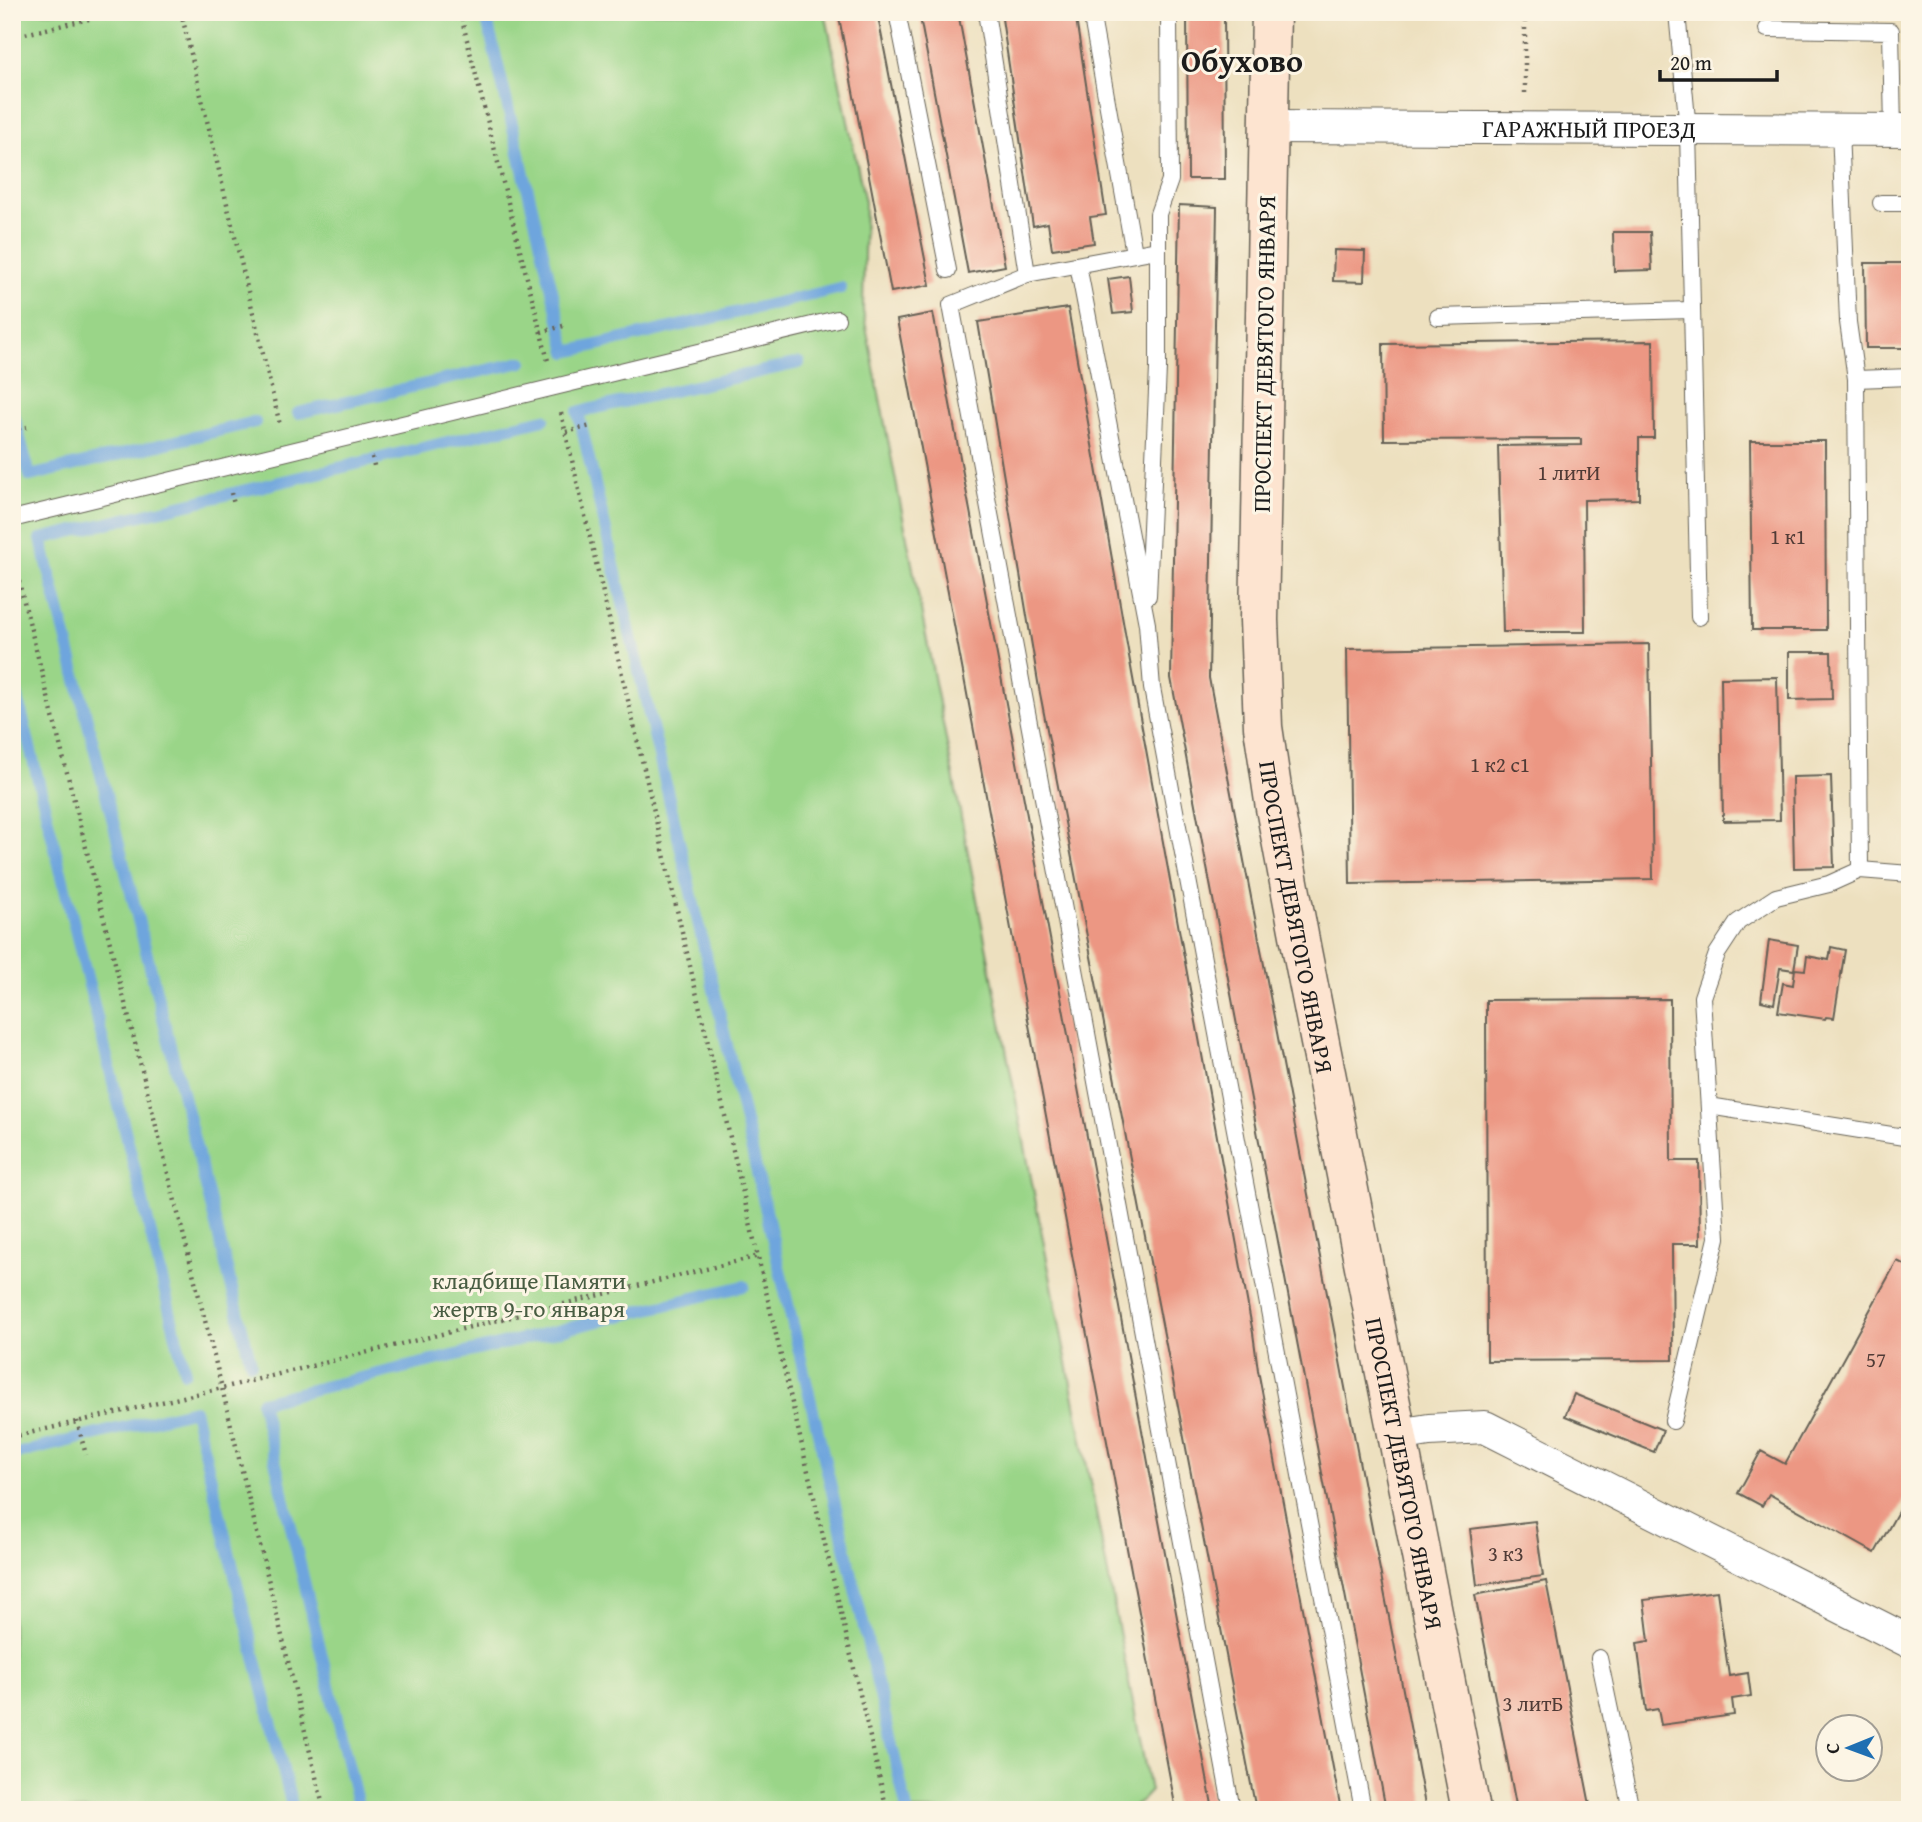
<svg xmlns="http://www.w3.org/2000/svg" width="1922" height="1822" font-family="'Gentium Book Plus',serif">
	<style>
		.green { fill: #9ad588; stroke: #5b7852; stroke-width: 2 }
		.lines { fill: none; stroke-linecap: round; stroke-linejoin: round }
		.stream { stroke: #6ea5dd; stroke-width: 12 }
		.building { fill: #ec9783 }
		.lane-casing { stroke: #656155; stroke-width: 18 }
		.street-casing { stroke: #656155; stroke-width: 34 }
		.secondary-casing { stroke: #656155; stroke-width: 41 }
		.path { stroke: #656155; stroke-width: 4.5; stroke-dasharray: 2 5; stroke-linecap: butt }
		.lane { stroke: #fff; stroke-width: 16 }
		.street { stroke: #fff; stroke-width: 32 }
		.secondary { stroke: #fde4d0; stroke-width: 38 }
		.labels { text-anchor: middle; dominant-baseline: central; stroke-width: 6; stroke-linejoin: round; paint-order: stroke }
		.number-label { font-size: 21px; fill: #503b36 }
		.street-label { font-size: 24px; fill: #1c1c1c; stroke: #fcf5e5 }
		.park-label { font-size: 24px; fill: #485d42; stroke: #fcf5e5 }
		.district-label { font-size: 32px; font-weight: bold; fill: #1c1c1c; stroke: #fcf5e5 }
	</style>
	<rect width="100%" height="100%" fill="#fcf5e5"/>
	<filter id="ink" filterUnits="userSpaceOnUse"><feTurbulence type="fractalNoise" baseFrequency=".0143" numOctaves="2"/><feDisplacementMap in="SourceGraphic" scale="14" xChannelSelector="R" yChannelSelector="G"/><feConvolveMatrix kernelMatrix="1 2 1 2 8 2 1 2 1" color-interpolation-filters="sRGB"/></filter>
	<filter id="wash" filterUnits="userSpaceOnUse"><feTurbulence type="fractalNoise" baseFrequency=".00686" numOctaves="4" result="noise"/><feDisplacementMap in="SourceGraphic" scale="28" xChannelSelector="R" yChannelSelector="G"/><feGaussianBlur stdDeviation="1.57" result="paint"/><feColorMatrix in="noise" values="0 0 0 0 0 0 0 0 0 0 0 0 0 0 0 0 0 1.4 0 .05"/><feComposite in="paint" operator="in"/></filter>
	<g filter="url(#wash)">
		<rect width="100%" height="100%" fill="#ede0bf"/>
		<path class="green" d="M 12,12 L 825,12 L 865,202 L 863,311 L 1150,1791 L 1132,1810 L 12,1810 Z"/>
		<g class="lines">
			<g class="stream">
				<path d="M 485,12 L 567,352 L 841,288"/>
				<path d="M 799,363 L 578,412 L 907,1810"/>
				<path d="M 12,409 L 30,476 L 255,422"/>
				<path d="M 298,413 L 522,362"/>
				<path d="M 12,675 L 185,1372"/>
				<path d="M 251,1363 L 41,539 L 544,419"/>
				<path d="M 12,1455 L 194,1410 L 293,1810"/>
				<path d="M 359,1810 L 261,1402 L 744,1286"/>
			</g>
		</g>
		<g id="blocks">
			<g class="building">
				<path d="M 838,12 L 877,12 L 930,285 L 891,292 Z"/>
				<path d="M 919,12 L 958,12 L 1005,266 L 968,273 Z"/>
				<path d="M 1001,12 L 1075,12 L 1106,215 L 1090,217 L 1094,243 L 1052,249 L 1048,223 L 1033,226 Z"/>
				<path d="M 1112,12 L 1144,12 L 1144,15 L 1113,18 Z"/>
				<path d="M 1187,12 L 1224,12 L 1225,179 L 1188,179 Z"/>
				<path d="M 1179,205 L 1217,207 L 1209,678 L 1426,1810 L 1386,1810 L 1171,678 Z"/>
				<path d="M 1613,232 L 1650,232 L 1652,270 L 1614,271 Z"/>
				<path d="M 1334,250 L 1365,251 L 1364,282 L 1333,281 Z"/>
				<path d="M 1865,263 L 1910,263 L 1910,348 L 1866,348 Z"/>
				<path d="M 1129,276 L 1133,312 L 1113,314 L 1108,279 Z"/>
				<path d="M 1068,308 L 1132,673 L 1253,1333 L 1258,1370 L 1341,1810 L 1256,1810 L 1039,688 L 978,322 Z"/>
				<path d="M 933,313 L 1213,1810 L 1176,1810 L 897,320 Z"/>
				<path d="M 1653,341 L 1654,438 L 1639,438 L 1639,499 L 1584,500 L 1585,632 L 1503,632 L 1498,446 L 1581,445 L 1581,439 L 1384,440 L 1383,344 Z"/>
				<path d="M 1905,408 L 1910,408 L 1910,610 L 1907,610 Z"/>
				<path d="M 1750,441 L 1825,441 L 1826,630 L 1752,630 Z"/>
				<path d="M 1649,644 L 1653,879 L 1350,884 L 1347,649 Z"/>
				<path d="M 1789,652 L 1831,652 L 1832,699 L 1789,700 Z"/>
				<path d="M 1777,677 L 1780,820 L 1723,821 L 1721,678 Z"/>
				<path d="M 1831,776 L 1834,867 L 1794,868 L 1792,777 Z"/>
				<path d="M 1769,940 L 1798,945 L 1794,970 L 1780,968 L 1774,1004 L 1761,1001 Z"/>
				<path d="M 1831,947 L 1845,950 L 1834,1018 L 1826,1017 L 1825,1019 L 1778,1012 L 1783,983 L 1793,985 L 1795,969 L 1805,970 L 1807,956 L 1829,960 Z"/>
				<path d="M 1670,999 L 1671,1161 L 1699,1161 L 1700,1244 L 1672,1244 L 1673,1360 L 1487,1361 L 1486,1000 Z"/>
				<path d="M 1897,1261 L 1910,1267 L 1910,1490 L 1875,1553 L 1769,1494 L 1762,1506 L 1738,1493 L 1761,1451 L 1785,1464 Z"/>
				<path d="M 1574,1394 L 1663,1430 L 1654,1452 L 1565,1416 Z"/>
				<path d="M 1535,1521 L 1543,1576 L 1477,1585 L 1470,1529 Z"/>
				<path d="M 1546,1581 L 1591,1810 L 1517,1810 L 1475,1595 Z"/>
				<path d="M 1717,1591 L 1729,1676 L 1748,1673 L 1751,1696 L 1732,1699 L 1734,1715 L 1661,1725 L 1658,1709 L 1646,1711 L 1637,1643 L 1649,1641 L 1644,1600 Z"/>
			</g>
		</g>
	</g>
	<g filter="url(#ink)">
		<use href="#blocks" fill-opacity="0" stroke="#656155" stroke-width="2"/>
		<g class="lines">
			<defs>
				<g id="lane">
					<path d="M 897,12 L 948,270"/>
					<path d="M 986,12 L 1027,274"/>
					<path d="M 1091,12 L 1134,253"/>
					<path d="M 1677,12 L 1688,130 L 1699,617"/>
					<path d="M 1767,29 L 1891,31 L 1893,130"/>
					<path d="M 1840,130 L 1848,322 L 1856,379"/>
					<path d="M 1881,203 L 1910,203"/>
					<path d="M 1157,250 L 1027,274 L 951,305 L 1232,1810"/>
					<path d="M 1078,265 L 1147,624 L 1152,688 L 1363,1810"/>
					<path d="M 1438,317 L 1692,310"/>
					<path d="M 12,519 C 287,450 562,385 837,319"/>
					<path d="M 1148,596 L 1158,368 L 1158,214 L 1170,180 L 1169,12"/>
					<path d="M 1860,870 L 1856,379 L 1910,377"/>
					<path d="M 1709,1106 L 1910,1138"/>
					<path d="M 1673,1421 L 1717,1238 L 1702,997 L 1717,954 L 1738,922 L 1776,897 L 1829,884 L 1860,870 L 1910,874"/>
					<path d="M 1599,1658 L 1631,1810"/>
				</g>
				<g id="street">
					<path id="s1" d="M 1269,127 L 1910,130"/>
					<path d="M 1398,1435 L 1429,1430 L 1485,1427 L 1910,1642"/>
				</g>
				<g id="secondary">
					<path id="s2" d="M 1271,12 L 1259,620 L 1263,727 L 1275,808 L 1302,951 L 1471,1810"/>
				</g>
			</defs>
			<use href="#lane" class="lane-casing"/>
			<use href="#street" class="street-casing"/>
			<use href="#secondary" class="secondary-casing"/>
			<g class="path">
				<path d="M 181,12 L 280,425"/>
				<path d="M 460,12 L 548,361"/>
				<path d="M 12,37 L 119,12"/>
				<path d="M 1525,93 L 1525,12"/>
				<path d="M 541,332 L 567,325"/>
				<path d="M 561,413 L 887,1810"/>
				<path d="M 12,429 L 27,427"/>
				<path d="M 566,432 L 591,426"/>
				<path d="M 372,457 L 375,470"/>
				<path d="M 231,493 L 234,504"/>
				<path d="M 12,554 L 222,1388 L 324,1810"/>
				<path d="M 77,1421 L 86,1455"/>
				<path d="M 12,1437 L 222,1388 L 759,1256"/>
			</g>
			<use href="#lane" class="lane"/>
			<use href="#street" class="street"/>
			<use href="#secondary" class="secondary"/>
		</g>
	</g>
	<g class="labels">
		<g class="number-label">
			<text x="1569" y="472">1 литИ</text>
			<text x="1788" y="536">1 к1</text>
			<text x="1500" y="764">1 к2 с1</text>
			<text x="1876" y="1359">57</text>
			<text x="1506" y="1553">3 к3</text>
			<text x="1533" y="1703">3 литБ</text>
		</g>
		<g class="street-label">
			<text stroke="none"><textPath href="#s1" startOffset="320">ГАРАЖНЫЙ ПРОЕЗД</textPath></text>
			<text transform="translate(1264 354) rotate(-89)">ПРОСПЕКТ ДЕВЯТОГО ЯНВАРЯ</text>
			<text stroke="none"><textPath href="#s2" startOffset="908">ПРОСПЕКТ ДЕВЯТОГО ЯНВАРЯ</textPath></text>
			<text stroke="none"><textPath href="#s2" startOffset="1475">ПРОСПЕКТ ДЕВЯТОГО ЯНВАРЯ</textPath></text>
		</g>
		<g class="park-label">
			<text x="529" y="1280">кладбище Памяти<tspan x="529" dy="28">жертв 9-го января</tspan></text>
		</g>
		<g class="district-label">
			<text x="1242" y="60">Обухово</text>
		</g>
	</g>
	<rect width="1922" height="1822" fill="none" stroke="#fcf5e5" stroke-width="42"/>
	<g transform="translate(1849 1748) rotate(269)"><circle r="33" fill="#fcf5e5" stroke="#a29e95" stroke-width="2"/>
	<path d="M0-5L12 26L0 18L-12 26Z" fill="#1f6fb2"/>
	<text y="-10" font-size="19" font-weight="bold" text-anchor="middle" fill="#1c1c1c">С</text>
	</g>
	<path d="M1660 70v10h117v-10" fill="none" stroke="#1c1c1c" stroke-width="3.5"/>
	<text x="1670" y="70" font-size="21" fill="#1c1c1c" stroke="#fcf5e5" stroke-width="5" paint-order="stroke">20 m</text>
</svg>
